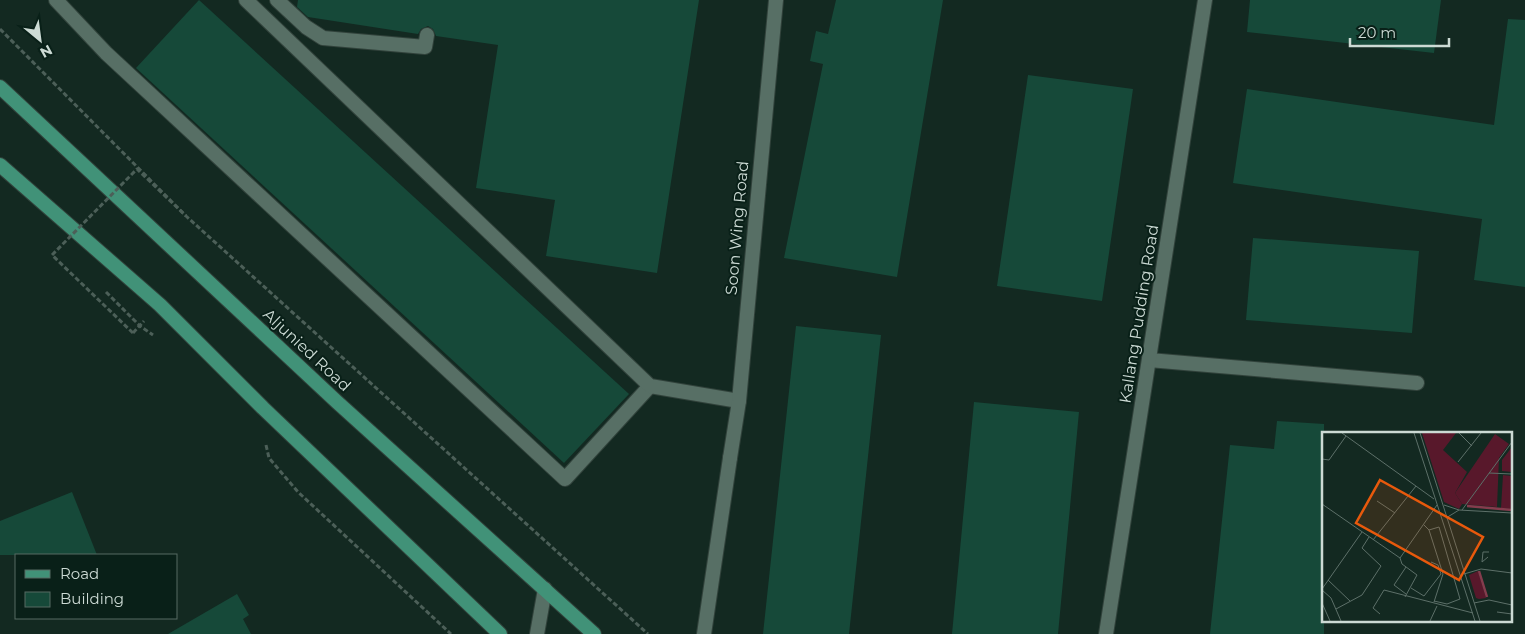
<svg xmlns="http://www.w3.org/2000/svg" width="1525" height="634" font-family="Montserrat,sans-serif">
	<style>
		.building { fill: #164939 }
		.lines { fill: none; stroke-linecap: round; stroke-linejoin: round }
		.service-casing { stroke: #31423b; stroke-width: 16 }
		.pedestrian-casing { stroke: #31423b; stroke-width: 16 }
		.minor-casing { stroke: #31423b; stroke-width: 16 }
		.tertiary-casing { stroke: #31423b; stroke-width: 16 }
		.primary-casing { stroke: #31423b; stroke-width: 16 }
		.path { stroke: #4c5f58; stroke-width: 3; stroke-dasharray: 5 2.5; stroke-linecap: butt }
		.service { stroke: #576f65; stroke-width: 14 }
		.pedestrian { stroke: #576f65; stroke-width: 14 }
		.minor { stroke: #576f65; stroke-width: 14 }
		.tertiary { stroke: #576f65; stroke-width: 14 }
		.primary { stroke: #419278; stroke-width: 14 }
		.path-bridge { stroke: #4c5f58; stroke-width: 3; stroke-dasharray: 5 2.5; stroke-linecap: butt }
		.labels { text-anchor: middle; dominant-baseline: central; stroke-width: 4; stroke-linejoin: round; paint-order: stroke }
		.street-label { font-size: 16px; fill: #ccdad4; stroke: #092018 }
		.inset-river { fill: none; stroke: #843c4d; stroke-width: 2.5 }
		.inset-road { fill: none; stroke: #5d7069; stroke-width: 1 }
		.view { fill: #e8590c; fill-opacity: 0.15; stroke: #e8590c; stroke-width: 2.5 }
		.inset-edge { fill: none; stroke: #ccdad4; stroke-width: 2.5 }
	</style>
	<rect width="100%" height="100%" fill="#132921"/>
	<g class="building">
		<path d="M 199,0 L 629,394 L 564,463 L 136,68 Z"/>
		<path d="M 298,0 L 699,0 L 657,273 L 546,256 L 555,200 L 476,188 L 498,45 L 436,36 L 433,29 L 428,26 L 421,29 L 418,34 L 308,17 L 297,7 Z"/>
		<path d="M 836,0 L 943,0 L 897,277 L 784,258 L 823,64 L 810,61 L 816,31 L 828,34 Z"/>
		<path d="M 1250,0 L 1441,0 L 1434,53 L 1247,32 Z"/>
		<path d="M 1508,19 L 1525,20 L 1525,287 L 1474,280 L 1482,219 L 1233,183 L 1247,89 L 1494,125 Z"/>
		<path d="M 1028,75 L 1133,89 L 1102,301 L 997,286 Z"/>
		<path d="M 1253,238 L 1419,251 L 1412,333 L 1246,320 Z"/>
		<path d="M 796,326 L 881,335 L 849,634 L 763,634 Z"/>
		<path d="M 974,402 L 1079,412 L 1058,634 L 952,634 Z"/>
		<path d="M 1277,421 L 1324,424 L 1324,634 L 1210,634 L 1230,445 L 1274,449 Z"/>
		<path d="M 72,492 L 97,555 L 0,555 L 0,521 Z"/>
		<path d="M 237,594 L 249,615 L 243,619 L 251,634 L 168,634 Z"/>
	</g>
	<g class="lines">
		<defs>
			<g id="service">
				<path d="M 56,0 L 106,53 L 565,479 L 650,386"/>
				<path d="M 246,0 L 650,386 L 739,401"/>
				<path d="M 277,0 L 306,27 L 323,38 L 425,47 L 427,35"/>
				<path d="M 1149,360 L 1417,383"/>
			</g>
			<path id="pedestrian" d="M 704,634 L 730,458"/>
			<g id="minor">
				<path d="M 730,458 L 739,401 L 776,0"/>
				<path d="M 1106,634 L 1205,0"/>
			</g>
			<path id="tertiary" d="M 537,634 L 545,589"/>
			<g id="primary">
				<path d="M 0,87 L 337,402 L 594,634"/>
				<path d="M 0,165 L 160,305 L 263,408 L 500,634"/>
			</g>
		</defs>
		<use href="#service" class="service-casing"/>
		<use href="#pedestrian" class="pedestrian-casing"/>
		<use href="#minor" class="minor-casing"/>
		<use href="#tertiary" class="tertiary-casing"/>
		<use href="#primary" class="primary-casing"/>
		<g class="path">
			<path d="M 0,29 L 186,216 L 648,634"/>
			<path d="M 106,292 L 140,326 L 153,335"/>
			<path d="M 133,333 L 144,321"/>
			<path d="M 266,445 L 269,458 L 298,492 L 451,634"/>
		</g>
		<use href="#service" class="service"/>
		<use href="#pedestrian" class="pedestrian"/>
		<use href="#minor" class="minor"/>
		<use href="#tertiary" class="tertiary"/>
		<use href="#primary" class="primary"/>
		<path class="path-bridge" d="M 133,333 L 52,255 L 137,169 L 186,216"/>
	</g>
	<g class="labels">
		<g class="street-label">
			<text transform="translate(737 228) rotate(-85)">Soon Wing Road</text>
			<text transform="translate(1139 314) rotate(-81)">Kallang Pudding Road</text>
			<text transform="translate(307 350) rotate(43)">Aljunied Road</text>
		</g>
	</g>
	<g transform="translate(1322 432)">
		<rect width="190" height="190" fill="#132921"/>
		<path d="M 173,2 L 187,12 L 177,26 L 175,75 L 140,72 L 133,61 ZM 190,15 L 190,40 L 180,39 L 180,28 ZM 181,43 L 190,44 L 190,77 L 179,76 ZM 156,139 L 164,166 L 157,167 L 154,166 L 147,143 Z" fill="#58182b"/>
		<path d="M 100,1 L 134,1 L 121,18 L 145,40 L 133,61 L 140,72 L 137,77 L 122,70 Z" fill="#58182b"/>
		<path class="inset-river" d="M 145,74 L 190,78M 157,139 L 165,165"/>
		<path class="inset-road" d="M 20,1 L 112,67M 92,1 L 153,189M 98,1 L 158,189M 137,1 L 150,14M 0,27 L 7,28 L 24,4M 136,30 L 159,1M 167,41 L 190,42M 55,69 L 73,81M 0,72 L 78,126M 122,73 L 137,78M 140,78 L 190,10M 124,86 L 137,78 L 190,81M 102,93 L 107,98 L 121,142 L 112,170M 107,98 L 117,95 L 138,167 L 125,172 L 112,169M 51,108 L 94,54M 166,125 L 160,130 L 161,120 L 167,120M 78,126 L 115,73M 78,126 L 80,132 L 95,143 L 83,165M 142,142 L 159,137 L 190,141M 6,148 L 28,169M 89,156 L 102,164 L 119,142 L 116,133 L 109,130M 0,157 L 40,100M 0,158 L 9,166 L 19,189M 84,162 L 72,153 L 84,135M 0,171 L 8,189M 152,171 L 167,168 L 190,173M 14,177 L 40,163 L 59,134 L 40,116 L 47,105M 175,180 L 190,182M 58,182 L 51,176 L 62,158 L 151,181M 108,189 L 115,174"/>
		<path class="view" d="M 58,48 L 161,105 L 137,148 L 34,91 Z"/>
		<rect width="190" height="190" class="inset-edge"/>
	</g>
	<rect x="15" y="554" width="162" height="65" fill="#092018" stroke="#576a63"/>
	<rect x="25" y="570" width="25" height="8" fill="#419278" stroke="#576a63"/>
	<text x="60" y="579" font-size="15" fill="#ccdad4">Road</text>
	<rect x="25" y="592" width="25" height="15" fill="#164939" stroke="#576a63"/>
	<text x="60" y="604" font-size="15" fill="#ccdad4">Building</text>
	<g transform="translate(40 40) rotate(151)" stroke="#092018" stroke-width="4" paint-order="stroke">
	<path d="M0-4L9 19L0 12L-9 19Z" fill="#ccdad4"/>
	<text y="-8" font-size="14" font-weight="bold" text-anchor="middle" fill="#ccdad4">N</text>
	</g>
	<path d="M1350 38v8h99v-8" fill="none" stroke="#ccdad4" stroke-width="2.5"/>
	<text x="1358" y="38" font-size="15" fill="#ccdad4" stroke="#092018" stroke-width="4" paint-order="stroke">20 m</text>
</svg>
